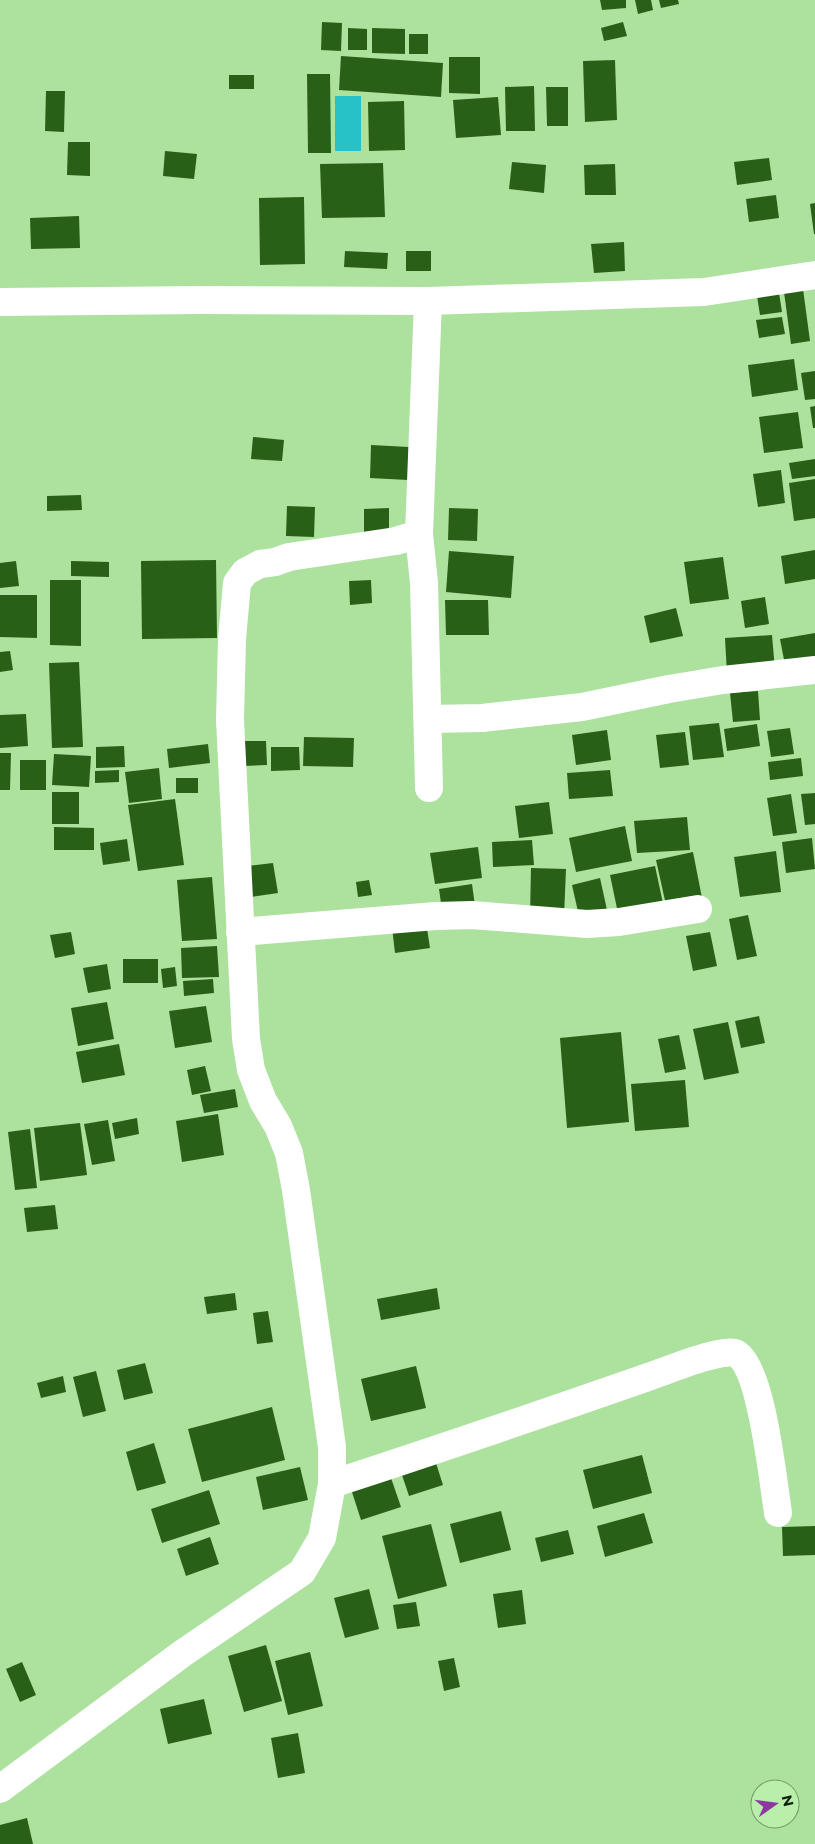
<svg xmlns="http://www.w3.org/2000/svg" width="815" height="1844" font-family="Montserrat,sans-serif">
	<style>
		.water { fill: #26c2c8 }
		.building { fill: #296017 }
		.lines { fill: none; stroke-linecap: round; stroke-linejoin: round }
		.minor { stroke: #fff; stroke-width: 28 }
	</style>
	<rect width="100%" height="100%" fill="#ace19e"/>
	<rect class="water" x="335" y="96" width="26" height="55"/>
	<g class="building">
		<path d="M 600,0 L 626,0 L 626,8 L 602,10 Z"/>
		<path d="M 635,0 L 651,0 L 653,10 L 638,14 Z"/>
		<path d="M 659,0 L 678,0 L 679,4 L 661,8 Z"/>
		<path d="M 322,22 L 342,23 L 341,51 L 321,50 Z"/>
		<path d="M 623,22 L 627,36 L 604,41 L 601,28 Z"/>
		<path d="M 348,28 L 367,29 L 367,50 L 348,50 Z"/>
		<path d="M 372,28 L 405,29 L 405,54 L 372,53 Z"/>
		<rect x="409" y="34" width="19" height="20"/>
		<path d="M 341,56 L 443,63 L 441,97 L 339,90 Z"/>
		<path d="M 449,57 L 480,57 L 480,94 L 449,93 Z"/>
		<path d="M 615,60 L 617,120 L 585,122 L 583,61 Z"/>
		<path d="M 307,74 L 330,74 L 331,153 L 308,153 Z"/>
		<rect x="229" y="75" width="25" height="14"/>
		<path d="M 534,86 L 535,131 L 506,131 L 505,87 Z"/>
		<path d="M 546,87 L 568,87 L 568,126 L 547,126 Z"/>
		<path d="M 46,91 L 65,91 L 64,132 L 45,131 Z"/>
		<path d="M 498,97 L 501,135 L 456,138 L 453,100 Z"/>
		<path d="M 404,101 L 405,150 L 369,151 L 368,102 Z"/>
		<path d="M 68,142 L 90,142 L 90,176 L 67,175 Z"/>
		<path d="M 165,151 L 197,154 L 194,179 L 163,176 Z"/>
		<path d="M 769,158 L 772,180 L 737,185 L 734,162 Z"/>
		<path d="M 512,162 L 546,165 L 544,193 L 509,189 Z"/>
		<path d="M 383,163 L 385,217 L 322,218 L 320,164 Z"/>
		<path d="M 615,164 L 616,195 L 585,195 L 584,165 Z"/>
		<path d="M 776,195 L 779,218 L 749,222 L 746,199 Z"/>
		<path d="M 304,197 L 305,264 L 260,265 L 259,198 Z"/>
		<path d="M 815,203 L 815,234 L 814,234 L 810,204 Z"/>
		<path d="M 79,216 L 80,248 L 31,249 L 30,218 Z"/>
		<path d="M 624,242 L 625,271 L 594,273 L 591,244 Z"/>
		<path d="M 345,251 L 388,253 L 387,269 L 344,267 Z"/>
		<rect x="406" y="251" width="25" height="20"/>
		<path d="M 803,289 L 810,341 L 791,344 L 784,292 Z"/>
		<path d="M 779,293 L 782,312 L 760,315 L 757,296 Z"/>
		<path d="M 782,317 L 785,334 L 759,338 L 756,320 Z"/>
		<path d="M 794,359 L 798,390 L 752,397 L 748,365 Z"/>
		<path d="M 815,371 L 815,399 L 805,400 L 801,373 Z"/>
		<path d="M 815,406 L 815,428 L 813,428 L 810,407 Z"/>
		<path d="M 798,412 L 803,448 L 764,453 L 759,417 Z"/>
		<path d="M 253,437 L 284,440 L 282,461 L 251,459 Z"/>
		<path d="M 371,445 L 409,447 L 408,480 L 370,478 Z"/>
		<path d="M 815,459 L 815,476 L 792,479 L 789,463 Z"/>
		<path d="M 781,470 L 785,503 L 758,507 L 753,474 Z"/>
		<path d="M 815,479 L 815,518 L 794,521 L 789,483 Z"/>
		<path d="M 81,495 L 82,510 L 47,511 L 47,496 Z"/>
		<path d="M 287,506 L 315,507 L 314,537 L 286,536 Z"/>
		<path d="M 389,508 L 389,538 L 364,538 L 364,509 Z"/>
		<path d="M 449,508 L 478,509 L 477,541 L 448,540 Z"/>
		<path d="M 815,550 L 815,579 L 785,584 L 781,556 Z"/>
		<path d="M 449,551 L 514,556 L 511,598 L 446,592 Z"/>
		<path d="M 723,557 L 729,599 L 690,604 L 684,562 Z"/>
		<path d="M 216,560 L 217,638 L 142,639 L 141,561 Z"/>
		<path d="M 16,561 L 19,586 L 0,588 L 0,563 Z"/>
		<path d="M 71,561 L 109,562 L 109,577 L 71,576 Z"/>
		<path d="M 50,580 L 81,580 L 81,646 L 50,645 Z"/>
		<path d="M 371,580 L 372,603 L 350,605 L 349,581 Z"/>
		<path d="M 0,595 L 37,595 L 37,638 L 0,637 Z"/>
		<path d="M 765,597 L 769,624 L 745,628 L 741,601 Z"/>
		<path d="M 445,600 L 488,600 L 489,635 L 446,635 Z"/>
		<path d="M 676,608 L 683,636 L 650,643 L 644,616 Z"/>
		<path d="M 815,633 L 815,665 L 786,670 L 780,639 Z"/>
		<path d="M 772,635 L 775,670 L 727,674 L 725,638 Z"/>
		<path d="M 10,651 L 13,670 L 0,672 L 0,652 Z"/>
		<path d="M 79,662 L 83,747 L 52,748 L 49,663 Z"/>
		<path d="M 758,691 L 760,720 L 733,722 L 730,693 Z"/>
		<path d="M 26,714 L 28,746 L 0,748 L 0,715 Z"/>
		<path d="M 719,723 L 724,757 L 693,760 L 689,726 Z"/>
		<path d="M 757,724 L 760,746 L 727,751 L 724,729 Z"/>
		<path d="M 790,728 L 794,754 L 771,757 L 767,731 Z"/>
		<path d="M 607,730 L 611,760 L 576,765 L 572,735 Z"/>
		<path d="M 685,732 L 689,765 L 660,768 L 656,735 Z"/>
		<path d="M 304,737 L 354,738 L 353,767 L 303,766 Z"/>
		<path d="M 242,741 L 266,741 L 267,765 L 243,766 Z"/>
		<path d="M 208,744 L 210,763 L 169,768 L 167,749 Z"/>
		<path d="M 124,746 L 125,767 L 96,768 L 96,747 Z"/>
		<path d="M 271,747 L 299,747 L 300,770 L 271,771 Z"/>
		<path d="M 0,753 L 11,753 L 10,790 L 0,790 Z"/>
		<path d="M 54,754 L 91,756 L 89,787 L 52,785 Z"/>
		<path d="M 801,758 L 803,776 L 770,780 L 768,762 Z"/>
		<rect x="20" y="760" width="26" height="30"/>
		<path d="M 159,768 L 162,799 L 129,803 L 125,772 Z"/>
		<path d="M 119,770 L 119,782 L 95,783 L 95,771 Z"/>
		<path d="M 610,770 L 613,796 L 569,799 L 567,773 Z"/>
		<rect x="176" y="778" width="22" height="15"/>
		<rect x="52" y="792" width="27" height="32"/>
		<path d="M 815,793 L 815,824 L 805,825 L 801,794 Z"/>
		<path d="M 791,794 L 797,833 L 773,836 L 767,798 Z"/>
		<path d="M 175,799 L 184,865 L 138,871 L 128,805 Z"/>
		<path d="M 549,802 L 553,834 L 519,838 L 515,806 Z"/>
		<path d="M 687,817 L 690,850 L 637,853 L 634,821 Z"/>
		<path d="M 625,826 L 632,861 L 576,872 L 569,838 Z"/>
		<path d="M 54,827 L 94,828 L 94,850 L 54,850 Z"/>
		<path d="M 812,838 L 815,869 L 786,873 L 782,842 Z"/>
		<path d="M 127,839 L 130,861 L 103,865 L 100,843 Z"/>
		<path d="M 532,840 L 534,865 L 493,867 L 492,842 Z"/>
		<path d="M 478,847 L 482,878 L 435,884 L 430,853 Z"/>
		<path d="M 776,851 L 781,892 L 740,897 L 734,857 Z"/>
		<path d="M 693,852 L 702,898 L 666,905 L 656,860 Z"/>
		<path d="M 273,863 L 278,893 L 251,897 L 247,866 Z"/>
		<path d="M 655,866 L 664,908 L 619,918 L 610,875 Z"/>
		<path d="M 531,868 L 566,869 L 564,917 L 530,916 Z"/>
		<path d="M 212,877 L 217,939 L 182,941 L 177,880 Z"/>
		<path d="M 600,878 L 607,910 L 579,916 L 572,885 Z"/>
		<path d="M 369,880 L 372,895 L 358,897 L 356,882 Z"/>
		<path d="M 472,884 L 475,906 L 442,910 L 439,889 Z"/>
		<path d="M 748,915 L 757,956 L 737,960 L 729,919 Z"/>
		<path d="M 426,922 L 430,948 L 395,953 L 392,927 Z"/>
		<path d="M 71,932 L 75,954 L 55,958 L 50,935 Z"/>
		<path d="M 710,932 L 717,966 L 693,971 L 686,936 Z"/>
		<path d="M 217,946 L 219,977 L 182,978 L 181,948 Z"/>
		<rect x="123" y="959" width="35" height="24"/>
		<path d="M 107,964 L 111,989 L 88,993 L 83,968 Z"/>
		<path d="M 175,967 L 177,986 L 163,988 L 161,969 Z"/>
		<path d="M 213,979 L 214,993 L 184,996 L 183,981 Z"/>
		<path d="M 107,1002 L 114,1039 L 78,1046 L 71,1008 Z"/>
		<path d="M 206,1006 L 212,1042 L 175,1048 L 169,1011 Z"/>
		<path d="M 759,1016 L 765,1043 L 741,1048 L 735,1021 Z"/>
		<path d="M 728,1022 L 739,1073 L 704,1080 L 693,1029 Z"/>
		<path d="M 621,1032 L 629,1122 L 567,1128 L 560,1038 Z"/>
		<path d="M 679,1035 L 686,1069 L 665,1073 L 658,1039 Z"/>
		<path d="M 119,1044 L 125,1075 L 82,1083 L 76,1052 Z"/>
		<path d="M 205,1066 L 211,1091 L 192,1095 L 187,1070 Z"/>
		<path d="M 685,1080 L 689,1127 L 635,1131 L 631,1084 Z"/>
		<path d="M 235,1089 L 238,1107 L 204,1113 L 200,1095 Z"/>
		<path d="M 218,1114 L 224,1155 L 182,1162 L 176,1121 Z"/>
		<path d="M 137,1118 L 139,1134 L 115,1139 L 112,1123 Z"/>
		<path d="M 108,1120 L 115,1161 L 92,1165 L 84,1124 Z"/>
		<path d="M 80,1123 L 87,1175 L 40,1181 L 34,1128 Z"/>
		<path d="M 30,1129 L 37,1188 L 15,1190 L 8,1132 Z"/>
		<path d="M 55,1205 L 58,1229 L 27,1232 L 24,1208 Z"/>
		<path d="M 437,1288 L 440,1309 L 381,1320 L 377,1299 Z"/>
		<path d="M 235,1293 L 237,1310 L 207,1314 L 204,1297 Z"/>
		<path d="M 268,1311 L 273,1342 L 257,1344 L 253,1313 Z"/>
		<path d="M 145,1363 L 153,1393 L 124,1400 L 117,1370 Z"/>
		<path d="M 416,1366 L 426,1408 L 371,1421 L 361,1379 Z"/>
		<path d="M 96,1371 L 106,1411 L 83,1417 L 73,1377 Z"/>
		<path d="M 63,1376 L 66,1392 L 41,1398 L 37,1383 Z"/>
		<path d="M 272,1407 L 285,1460 L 202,1482 L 188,1429 Z"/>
		<path d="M 154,1443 L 166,1483 L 137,1491 L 126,1452 Z"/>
		<path d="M 642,1455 L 652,1493 L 593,1509 L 583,1470 Z"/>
		<path d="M 435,1460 L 443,1485 L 409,1496 L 401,1472 Z"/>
		<path d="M 300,1467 L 308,1500 L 263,1510 L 256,1477 Z"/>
		<path d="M 390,1475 L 401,1507 L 361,1520 L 351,1489 Z"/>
		<path d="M 209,1490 L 220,1524 L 162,1543 L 151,1509 Z"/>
		<path d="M 501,1511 L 511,1550 L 460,1563 L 450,1524 Z"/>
		<path d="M 644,1513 L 653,1543 L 605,1557 L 597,1526 Z"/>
		<path d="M 431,1524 L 447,1586 L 398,1599 L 382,1536 Z"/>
		<path d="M 815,1526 L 815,1555 L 783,1556 L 782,1527 Z"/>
		<path d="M 568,1530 L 574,1554 L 541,1562 L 535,1538 Z"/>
		<path d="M 210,1537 L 219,1564 L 186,1576 L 177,1549 Z"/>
		<path d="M 369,1589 L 379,1629 L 345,1638 L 334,1598 Z"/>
		<path d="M 522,1590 L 526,1624 L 498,1628 L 493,1594 Z"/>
		<path d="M 416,1602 L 420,1626 L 397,1629 L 393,1605 Z"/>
		<path d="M 266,1645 L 282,1701 L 244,1712 L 228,1656 Z"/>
		<path d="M 310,1652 L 323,1706 L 288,1715 L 275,1661 Z"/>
		<path d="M 454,1658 L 460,1687 L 444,1691 L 438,1661 Z"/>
		<path d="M 22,1662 L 36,1695 L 20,1702 L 6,1669 Z"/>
		<path d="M 204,1699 L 212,1734 L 168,1744 L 160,1709 Z"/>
		<path d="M 298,1733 L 305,1773 L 278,1778 L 271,1738 Z"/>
		<path d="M 27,1818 L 33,1844 L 0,1844 L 0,1825 Z"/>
	</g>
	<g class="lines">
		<g class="minor">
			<path d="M 428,301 L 419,534 L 424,583 L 429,788"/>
			<path d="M 0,302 L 201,300 L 428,301 L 704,292 L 815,275"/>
			<path d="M 428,719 L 482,718 L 582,707 L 669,689 L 723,680 L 815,670"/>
			<path d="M 240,932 L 436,916 L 472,915 L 587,924 L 619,922 L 698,909"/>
			<path d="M 332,1484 C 439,1449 545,1413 651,1376 C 666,1371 726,1346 737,1354 C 762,1370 773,1481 778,1513"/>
			<path d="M 0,1789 L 183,1653 L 302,1572 L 322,1538 L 332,1484 L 332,1447 L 296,1190 L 289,1153 L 278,1126 L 263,1101 L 251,1070 L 246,1039 L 230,720 L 232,639 L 237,583 L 245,572 L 260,564 L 275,562 L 289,557 L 396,541 L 419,534"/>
		</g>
	</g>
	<g transform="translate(775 1804) rotate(76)"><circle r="24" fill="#b9efaa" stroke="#759d69"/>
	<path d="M0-4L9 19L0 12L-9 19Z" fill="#8e37a3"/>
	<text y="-8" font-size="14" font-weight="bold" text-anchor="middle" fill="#0e2208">N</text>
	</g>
</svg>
